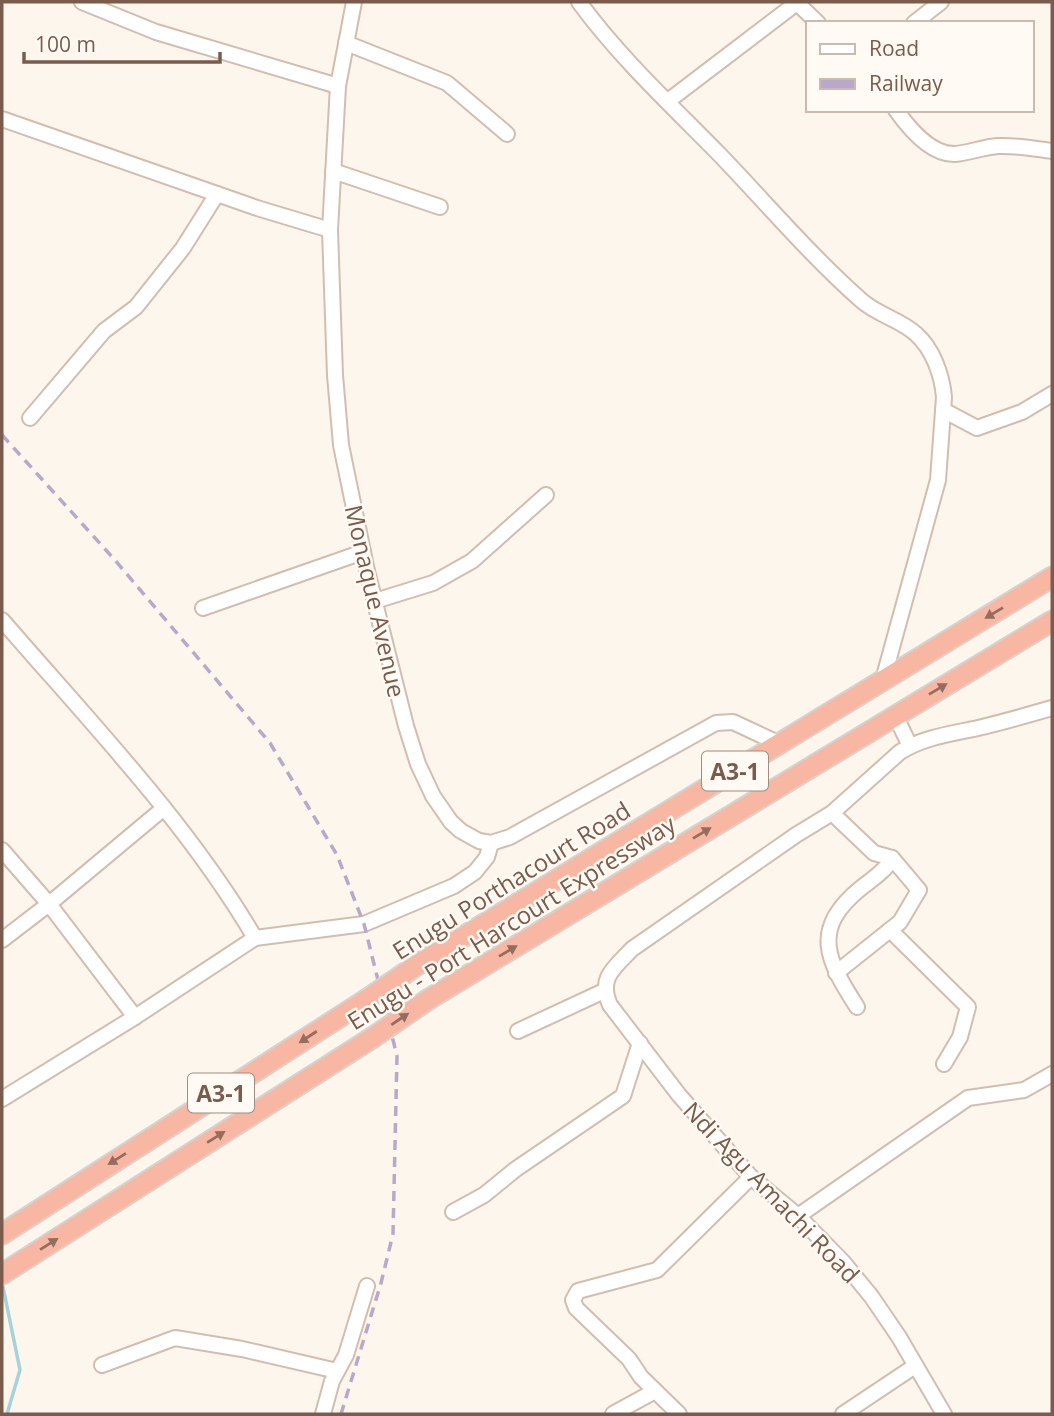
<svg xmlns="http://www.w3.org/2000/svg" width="1054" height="1416" font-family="'Open Sans',sans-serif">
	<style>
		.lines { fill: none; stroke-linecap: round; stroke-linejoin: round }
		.stream { stroke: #a5d3da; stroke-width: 3.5 }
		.minor-casing { stroke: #d1beb0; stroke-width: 18 }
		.highway-casing { stroke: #dad1cd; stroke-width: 23 }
		.minor { stroke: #fff; stroke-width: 14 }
		.highway { stroke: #f7b7a3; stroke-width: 19 }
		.rail { stroke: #b9a8c9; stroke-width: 3.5; stroke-dasharray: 10 7; stroke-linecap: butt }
		.highway-bridge-casing { stroke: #dad1cd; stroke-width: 23; stroke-linecap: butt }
		.highway-bridge { stroke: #f7b7a3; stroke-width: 19 }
		.oneway { fill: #936e5e }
		.labels { text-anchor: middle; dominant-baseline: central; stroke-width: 5; stroke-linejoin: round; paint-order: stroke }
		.shield { fill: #fffaf3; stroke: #a28b7f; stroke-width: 2 }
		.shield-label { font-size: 23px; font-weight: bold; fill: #7a5c4d }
		.street-label { font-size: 24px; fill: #7a5c4d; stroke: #fffaf3 }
	</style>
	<rect width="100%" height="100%" fill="#fdf6ec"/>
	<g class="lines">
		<path class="stream" d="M 2,1282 L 20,1370 L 7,1414"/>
		<defs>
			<g id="minor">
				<path d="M 82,2 L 156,32 L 338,86"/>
				<path d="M 354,2 L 338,86 L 330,230 L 335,375 L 341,445 L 367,571 L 406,726 L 418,764 L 433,796 L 451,822 L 461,831 L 479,841 L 491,843 L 510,837 L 716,723 L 733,722 L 780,744"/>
				<path d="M 579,2 C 620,58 672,106 720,155 C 767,204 811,256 862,301 C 878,315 901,320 916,334 C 933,349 942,375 944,397 L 938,480 L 883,680"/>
				<path d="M 797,3 L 818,23"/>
				<path d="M 914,23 L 941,2"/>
				<path d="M 346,43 L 447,83 L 507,134"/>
				<path d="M 668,101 L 798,2"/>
				<path d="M 896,110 C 908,127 931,155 955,154 C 969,153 983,147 998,146 C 1016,145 1035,149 1052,151"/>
				<path d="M 2,119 L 257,208 L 330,230"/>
				<path d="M 333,171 L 440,207"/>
				<path d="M 943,410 L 977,428 L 1022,412 L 1052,394"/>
				<path d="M 30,418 L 104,331 L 136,307 L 183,248 L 217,194"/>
				<path d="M 375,601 L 433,583 L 472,561 L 546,495"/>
				<path d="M 203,608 L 363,552"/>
				<path d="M 2,620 C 90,722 186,821 255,938 L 364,924 L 454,886 L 475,872 L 487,857 L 491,843"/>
				<path d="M 895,715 L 910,746"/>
				<path d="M 832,813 L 874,853 L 892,858 C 887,870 871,880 861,888 C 810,929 827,960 857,1007"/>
				<path d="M 2,850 L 49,904 L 135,1017"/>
				<path d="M 890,930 L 968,1007 L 960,1037 L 944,1064"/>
				<path d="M 2,940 L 49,904 L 164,808"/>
				<path d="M 836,973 L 900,922 L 919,890 L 892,858"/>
				<path d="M 518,1031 L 604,991"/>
				<path d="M 2,1099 L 135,1017 L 255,938"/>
				<path d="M 453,1212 L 484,1195 L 516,1169 L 623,1096 L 640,1043"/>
				<path d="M 798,1216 L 968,1098 L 1024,1090 L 1052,1074"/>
				<path d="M 102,1365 L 175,1338 L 242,1349 L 337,1371"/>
				<path d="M 323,1414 L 332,1381 L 346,1355 L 367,1286"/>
				<path d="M 613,1414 L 655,1391"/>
				<path d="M 679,1414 L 641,1377 L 629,1359 L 576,1308 L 573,1300 L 578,1291 L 657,1270 L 751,1177"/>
				<path d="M 843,1414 L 915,1366"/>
				<path d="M 944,1414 L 899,1337 L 871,1296 L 843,1262 L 798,1216 L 751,1177 L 728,1151 L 679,1095 L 610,1005 C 598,978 614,968 632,949 L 796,835 L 832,813 L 900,752 C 924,737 951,734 978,728 C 1003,722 1028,715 1052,708"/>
			</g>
			<g id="highway">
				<path d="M 417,965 L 1052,577"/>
				<path d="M 429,999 L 1052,621"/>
				<path d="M 2,1234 L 366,1000"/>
				<path d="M 2,1274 L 372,1038"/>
			</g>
		</defs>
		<use href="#minor" class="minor-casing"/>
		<use href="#highway" class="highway-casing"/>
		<use href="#minor" class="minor"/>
		<use href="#highway" class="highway"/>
		<path class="rail" d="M 2,435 L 114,559 L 270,743 L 337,855 L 364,924 L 397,1056 L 393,1234 L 381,1283 L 341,1414"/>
		<defs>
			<g id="highway-bridge">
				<path d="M 366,1000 L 417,965"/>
				<path d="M 372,1038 L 429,999"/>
			</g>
		</defs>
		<use href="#highway-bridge" class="highway-bridge-casing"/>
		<use href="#highway-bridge" class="highway-bridge"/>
	</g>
	<defs><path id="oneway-solid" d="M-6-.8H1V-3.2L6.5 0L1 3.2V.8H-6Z" transform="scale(1.75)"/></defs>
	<g class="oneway">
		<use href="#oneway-solid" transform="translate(994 613) rotate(149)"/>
		<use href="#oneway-solid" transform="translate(938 689) rotate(-31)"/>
		<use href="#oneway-solid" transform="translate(702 833) rotate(-31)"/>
		<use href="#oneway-solid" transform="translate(508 951) rotate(-31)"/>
		<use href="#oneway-solid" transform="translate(400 1019) rotate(-34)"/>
		<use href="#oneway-solid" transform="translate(308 1037) rotate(147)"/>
		<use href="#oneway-solid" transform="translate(216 1137) rotate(-32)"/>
		<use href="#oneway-solid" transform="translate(117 1159) rotate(148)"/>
		<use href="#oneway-solid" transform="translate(49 1244) rotate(-32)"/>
	</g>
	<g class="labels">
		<g class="shield">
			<rect x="702" y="751.5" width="66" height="39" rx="5"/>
			<rect x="188" y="1073.5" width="66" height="39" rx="5"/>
		</g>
		<g class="shield-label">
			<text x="735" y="771">A3-1</text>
			<text x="221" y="1093">A3-1</text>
		</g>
		<g class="street-label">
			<text transform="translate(376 601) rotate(77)">Monaque Avenue</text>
			<text transform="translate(511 880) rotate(-32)">Enugu Porthacourt Road</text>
			<text transform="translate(511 922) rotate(-32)">Enugu - Port Harcourt Expressway</text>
			<text transform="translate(772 1192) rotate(46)">Ndi Agu Amachi Road</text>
		</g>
	</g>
	<rect width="1054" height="1416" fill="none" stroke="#7a5c4d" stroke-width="7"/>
	<rect x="806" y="21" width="228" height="91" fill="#fffaf3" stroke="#cabbb1" stroke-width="2"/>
	<rect x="820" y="44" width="35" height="10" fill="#ffffff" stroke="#cabbb1" stroke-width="2"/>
	<text x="869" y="56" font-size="21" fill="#7a5c4d">Road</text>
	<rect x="820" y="79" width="35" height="10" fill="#b9a8c9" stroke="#cabbb1" stroke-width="2"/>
	<text x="869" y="91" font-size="21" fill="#7a5c4d">Railway</text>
	<path d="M24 52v10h196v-10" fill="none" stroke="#7a5c4d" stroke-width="3.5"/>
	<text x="35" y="52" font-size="21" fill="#7a5c4d" stroke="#fffaf3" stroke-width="5" paint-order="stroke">100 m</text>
</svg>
